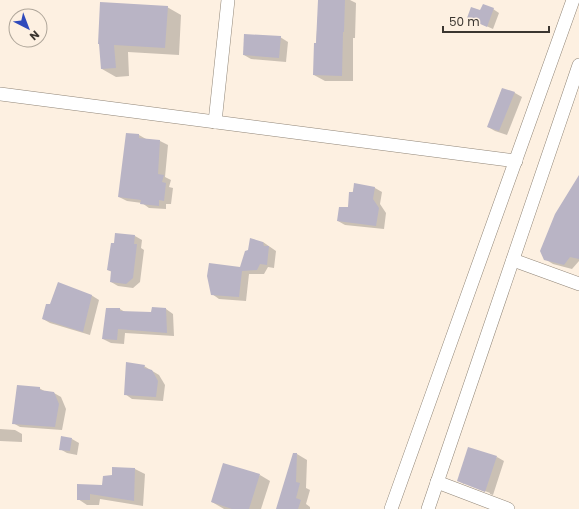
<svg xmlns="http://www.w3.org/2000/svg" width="579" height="509" font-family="Poppins,sans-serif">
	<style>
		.shadow { fill: #0003 }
		.building { fill: #b9b4c5 }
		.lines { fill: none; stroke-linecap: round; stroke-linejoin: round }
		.minor-casing { stroke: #908577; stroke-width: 14 }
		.minor { stroke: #fff; stroke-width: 13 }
	</style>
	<rect width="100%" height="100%" fill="#fdf0e1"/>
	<g class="shadow">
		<path d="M 319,0 L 350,0 L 356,3 L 355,38 L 353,38 L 353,81 L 325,81 L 314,75 Z"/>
		<path d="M 167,7 L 181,15 L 179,55 L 128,52 L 129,76 L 116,77 L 102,69 L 100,44 Z"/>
		<path d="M 493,9 L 499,13 L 493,29 L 475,21 L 481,11 Z"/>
		<path d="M 280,37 L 288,42 L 286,62 L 251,59 L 244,55 Z"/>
		<path d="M 502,89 L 515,93 L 522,97 L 507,135 L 495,131 L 488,127 Z"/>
		<path d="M 139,135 L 146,139 L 160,141 L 168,145 L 165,177 L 171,180 L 169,187 L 173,188 L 171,204 L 166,204 L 166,209 L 149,208 L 142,203 L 127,201 L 119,197 Z"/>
		<path d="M 579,178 L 579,261 L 572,269 L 553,264 L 545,259 Z"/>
		<path d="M 355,184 L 375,188 L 382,192 L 380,204 L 386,213 L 384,229 L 345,225 L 338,221 L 348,208 Z"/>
		<path d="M 135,236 L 142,240 L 141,248 L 144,250 L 140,282 L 133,288 L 118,286 L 111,282 L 112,272 L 108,270 L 115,244 Z"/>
		<path d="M 263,242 L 276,251 L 274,268 L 268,267 L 264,274 L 249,274 L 246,301 L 219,299 L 212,294 L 241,269 Z"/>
		<path d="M 91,295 L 99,300 L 90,335 L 50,323 L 43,319 Z"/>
		<path d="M 107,309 L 120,309 L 125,312 L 152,313 L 166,309 L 173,314 L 174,336 L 125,333 L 124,344 L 111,343 L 103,339 Z"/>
		<path d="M 144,366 L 159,375 L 165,385 L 163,401 L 132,399 L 125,394 Z"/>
		<path d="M 39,388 L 46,392 L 54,393 L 61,397 L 66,409 L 62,430 L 20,427 L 13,423 Z"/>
		<path d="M 0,429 L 15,430 L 22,434 L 22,442 L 0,441 Z"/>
		<path d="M 72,439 L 79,443 L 77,455 L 67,453 L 60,449 Z"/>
		<path d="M 297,454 L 307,460 L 306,488 L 310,490 L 306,504 L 310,507 L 310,509 L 277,509 Z"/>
		<path d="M 497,457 L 504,461 L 493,495 L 490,494 L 490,493 L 464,483 L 464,484 L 458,480 Z"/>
		<path d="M 135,469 L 145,474 L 143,506 L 100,499 L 99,505 L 87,505 L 78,499 L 103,486 L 113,475 Z"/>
		<path d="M 260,475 L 270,481 L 261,509 L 224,509 L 212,502 Z"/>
	</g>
	<g class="building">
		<path d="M 318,0 L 345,0 L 344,32 L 343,32 L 342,76 L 313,75 L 314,43 L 316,43 Z"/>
		<path d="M 100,2 L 168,6 L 165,48 L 114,45 L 116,68 L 101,69 L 99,44 L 98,44 Z"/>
		<path d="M 483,4 L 494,8 L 487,27 L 467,18 L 471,7 L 480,10 Z"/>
		<path d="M 244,34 L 281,36 L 279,58 L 243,55 Z"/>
		<path d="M 502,88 L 515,92 L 499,131 L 487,127 Z"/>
		<path d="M 126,133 L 139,134 L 139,138 L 160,140 L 158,174 L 164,175 L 162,182 L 166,183 L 164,201 L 159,200 L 159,206 L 140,204 L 141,200 L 118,197 Z"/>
		<path d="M 579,175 L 579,259 L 570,257 L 564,265 L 544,260 L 540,251 L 555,214 Z"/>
		<path d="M 354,183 L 375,187 L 373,199 L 379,208 L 376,226 L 337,221 L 339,207 L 348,207 L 349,192 L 353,192 Z"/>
		<path d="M 115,233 L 135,235 L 134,244 L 137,244 L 133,278 L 126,284 L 110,282 L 111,271 L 107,270 L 111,243 L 114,243 Z"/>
		<path d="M 250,238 L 263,242 L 264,246 L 269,246 L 267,265 L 260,264 L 257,270 L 242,271 L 239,297 L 211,295 L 207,276 L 209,263 L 240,267 L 245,251 L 248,250 Z"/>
		<path d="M 58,282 L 92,295 L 83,332 L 42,319 L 46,304 L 50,304 Z"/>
		<path d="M 152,307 L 166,308 L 167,333 L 118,329 L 117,340 L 102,339 L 106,308 L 120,308 L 120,311 L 151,312 Z"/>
		<path d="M 126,362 L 145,365 L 144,368 L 152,370 L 158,381 L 156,397 L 124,395 Z"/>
		<path d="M 17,385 L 40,387 L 40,390 L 54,392 L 59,404 L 55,427 L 12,424 Z"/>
		<path d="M 61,436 L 72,438 L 70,451 L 59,450 Z"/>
		<path d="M 468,447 L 497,456 L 485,492 L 457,481 Z"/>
		<path d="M 293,453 L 297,453 L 296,482 L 300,483 L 296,498 L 301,500 L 298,509 L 276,509 Z"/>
		<path d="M 223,463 L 260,474 L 249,509 L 232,509 L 211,502 Z"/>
		<path d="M 112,467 L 135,468 L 134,501 L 90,494 L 90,500 L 77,500 L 77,484 L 102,485 L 103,476 L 112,475 Z"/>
	</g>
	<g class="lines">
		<defs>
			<g id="minor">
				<path d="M 0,94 L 516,161"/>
				<path d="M 215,122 L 228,0"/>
				<path d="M 513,260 L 579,284"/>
				<path d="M 437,482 L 508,509"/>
				<path d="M 391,509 L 573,0"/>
				<path d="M 428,509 L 579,65"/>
			</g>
		</defs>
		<use href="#minor" class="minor-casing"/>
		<use href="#minor" class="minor"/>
	</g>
	<g transform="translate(28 28) rotate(138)"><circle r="19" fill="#fdf0e1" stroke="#afa69a"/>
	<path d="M0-3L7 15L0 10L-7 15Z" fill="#2f4abb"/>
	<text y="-6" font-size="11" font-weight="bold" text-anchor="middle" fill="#3b3630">N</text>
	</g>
	<path d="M443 26v6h106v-6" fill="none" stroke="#3b3630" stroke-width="2"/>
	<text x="449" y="26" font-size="12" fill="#3b3630" stroke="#fdf0e1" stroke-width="3" paint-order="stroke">50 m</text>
</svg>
